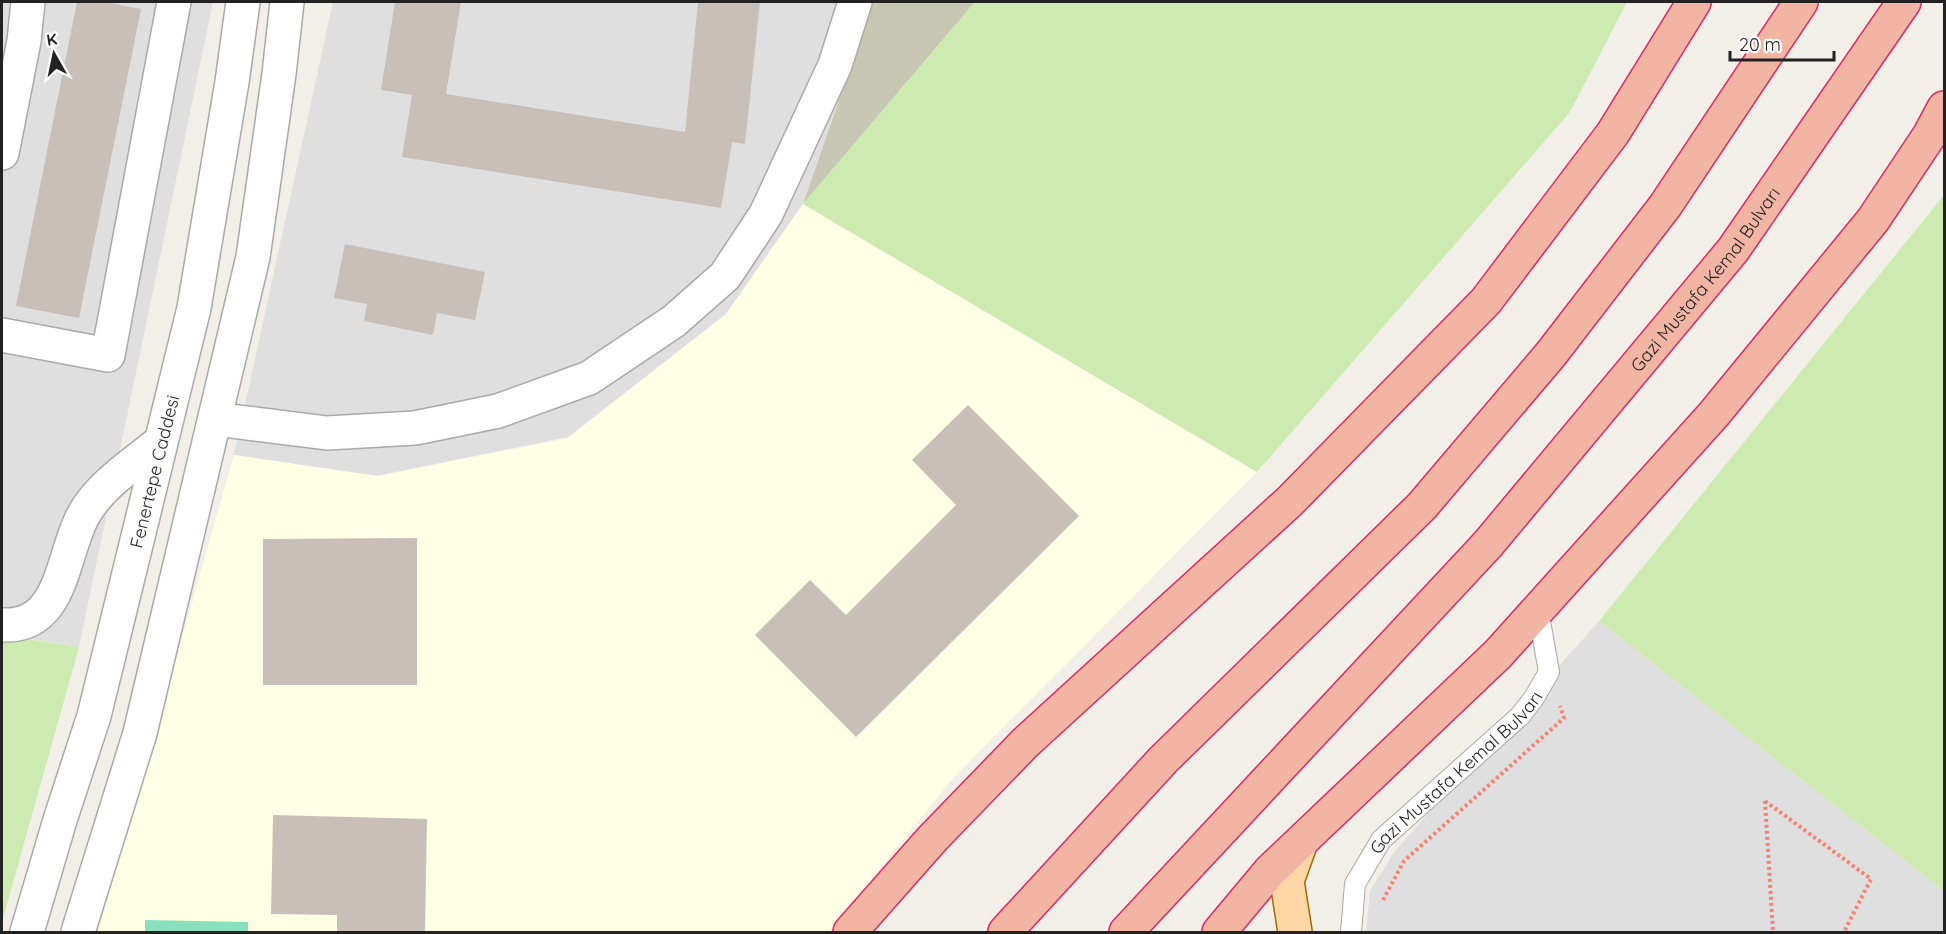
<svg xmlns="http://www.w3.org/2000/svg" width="1946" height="934" font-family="Quicksand,sans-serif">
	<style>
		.residential { fill: #e0dfdf }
		.education { fill: #ffffe5 }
		.construction { fill: #c7c7b4 }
		.grass { fill: #cdebb0 }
		.pitch { fill: #88e0be }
		.building { fill: #c7bfb8 }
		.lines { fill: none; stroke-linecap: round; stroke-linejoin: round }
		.service-casing { stroke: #a9a9a9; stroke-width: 22 }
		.minor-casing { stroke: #a9a9a9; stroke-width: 36 }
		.tertiary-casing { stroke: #a9a9a9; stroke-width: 36 }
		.primary-casing { stroke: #a06b00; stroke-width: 36 }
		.trunk-casing { stroke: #dc2a67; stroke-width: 36 }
		.path { stroke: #fa8072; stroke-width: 4; stroke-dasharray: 3 3; stroke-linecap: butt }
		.service { stroke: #fff; stroke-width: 20 }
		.minor { stroke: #fff; stroke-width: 33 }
		.tertiary { stroke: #fff; stroke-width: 33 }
		.primary { stroke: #fcd6a4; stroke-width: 33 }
		.trunk { stroke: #f2b4a3; stroke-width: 33 }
		.labels { text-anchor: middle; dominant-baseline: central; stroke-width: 4.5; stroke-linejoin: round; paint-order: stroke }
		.street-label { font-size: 18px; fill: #222; stroke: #fff }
	</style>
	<rect width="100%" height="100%" fill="#f2efe9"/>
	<g class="residential">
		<path d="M 2,2 L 213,2 L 79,647 L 2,634 Z"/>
		<path d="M 333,2 L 873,2 L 803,204 L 726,314 L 568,437 L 377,476 L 234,455 Z"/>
		<path d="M 1599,621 L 1944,891 L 1944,932 L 1366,932 L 1370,891 L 1394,852 Z"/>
	</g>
	<path class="education" d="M 803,204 L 1257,472 L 954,777 L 829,932 L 98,932 L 234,455 L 377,476 L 568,438 L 726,314 Z"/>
	<path class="construction" d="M 873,2 L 975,2 L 803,204 Z"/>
	<g class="grass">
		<path d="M 975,2 L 1627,2 L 1570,112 L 1257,472 L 803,204 Z"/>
		<path d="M 1944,195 L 1944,891 L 1599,621 Z"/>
		<path d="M 2,635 L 79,647 L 2,922 Z"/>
	</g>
	<path class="pitch" d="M 145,920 L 248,922 L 248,932 L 145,932 Z"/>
	<g class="building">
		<path d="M 77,2 L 105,2 L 141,9 L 79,318 L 16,306 Z"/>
		<path d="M 395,2 L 461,2 L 446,94 L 685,132 L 698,2 L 760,2 L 745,144 L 732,142 L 721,208 L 402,157 L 412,95 L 381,90 Z"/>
		<path d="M 345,244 L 485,272 L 475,320 L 437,313 L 433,335 L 364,321 L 367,304 L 334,298 Z"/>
		<path d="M 968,405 L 1079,516 L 856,737 L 755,635 L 810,580 L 846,615 L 956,505 L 912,460 Z"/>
		<path d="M 417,538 L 417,685 L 263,685 L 263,539 Z"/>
		<path d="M 273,815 L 427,819 L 425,932 L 337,932 L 337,915 L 271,914 Z"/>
	</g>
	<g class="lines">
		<defs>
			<g id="service">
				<path id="s1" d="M 1351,932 L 1355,884 L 1381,840 L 1520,716 L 1534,698 L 1549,672 L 1538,610"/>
			</g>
			<g id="minor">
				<path d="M 2,153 L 24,41 L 28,2"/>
				<path d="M 2,335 L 108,355 L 174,2"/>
				<path d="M 215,419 L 327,433 L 415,428 L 498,411 L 589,378 L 674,321 L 725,276 L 766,214 L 835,65 L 855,2"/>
				<path d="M 2,625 C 64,628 61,555 84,514 C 101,484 134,464 160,442"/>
			</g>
			<g id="tertiary">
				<path id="s2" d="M 27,932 L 60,820 L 94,716 L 194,308 L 232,82 L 243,2"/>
				<path d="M 78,932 L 140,733 L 253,257 L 279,74 L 287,2"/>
			</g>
			<path id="primary" d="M 1295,932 L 1287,881 L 1301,842"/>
			<g id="trunk">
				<path d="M 850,932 L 933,838 L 1025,743 L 1290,501 L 1486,301 L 1613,133 L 1694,2"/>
				<path d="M 1005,932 L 1163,760 L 1422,506 L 1551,354 L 1665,206 L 1801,2"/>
				<path id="s3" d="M 1126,932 L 1488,544 L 1733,250 L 1904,2"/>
				<path d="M 1219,932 L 1270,871 L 1498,654 L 1714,414 L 1873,220 L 1929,136 L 1944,108"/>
			</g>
		</defs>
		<use href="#service" class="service-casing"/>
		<use href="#minor" class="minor-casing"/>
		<use href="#tertiary" class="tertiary-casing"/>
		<use href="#primary" class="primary-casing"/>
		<use href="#trunk" class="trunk-casing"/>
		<g class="path">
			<path d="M 1765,801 L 1871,879 L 1844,932"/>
			<path d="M 1765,801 L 1773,932"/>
			<path d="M 1383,900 L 1404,861 L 1564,718 L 1560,706"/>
		</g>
		<use href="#service" class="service"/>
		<use href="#minor" class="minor"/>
		<use href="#tertiary" class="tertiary"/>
		<use href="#primary" class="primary"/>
		<use href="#trunk" class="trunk"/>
	</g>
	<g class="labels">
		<g class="street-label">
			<text stroke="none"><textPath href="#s3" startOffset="873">Gazi Mustafa Kemal Bulvarı</textPath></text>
			<text stroke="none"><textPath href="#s2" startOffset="478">Fenertepe Caddesi</textPath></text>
			<text stroke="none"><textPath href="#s1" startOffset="200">Gazi Mustafa Kemal Bulvarı</textPath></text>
		</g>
	</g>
	<rect width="1946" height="934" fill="none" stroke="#222222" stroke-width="6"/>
	<g transform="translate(54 54) rotate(351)" stroke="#ffffff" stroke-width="4.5" paint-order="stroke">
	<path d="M0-4.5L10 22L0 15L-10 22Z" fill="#222222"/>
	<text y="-9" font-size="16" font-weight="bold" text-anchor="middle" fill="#222222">K</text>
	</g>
	<path d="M1730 51v9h104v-9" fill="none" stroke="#222222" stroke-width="3"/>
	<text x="1739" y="51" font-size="18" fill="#222222" stroke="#ffffff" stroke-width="4.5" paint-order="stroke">20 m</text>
</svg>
